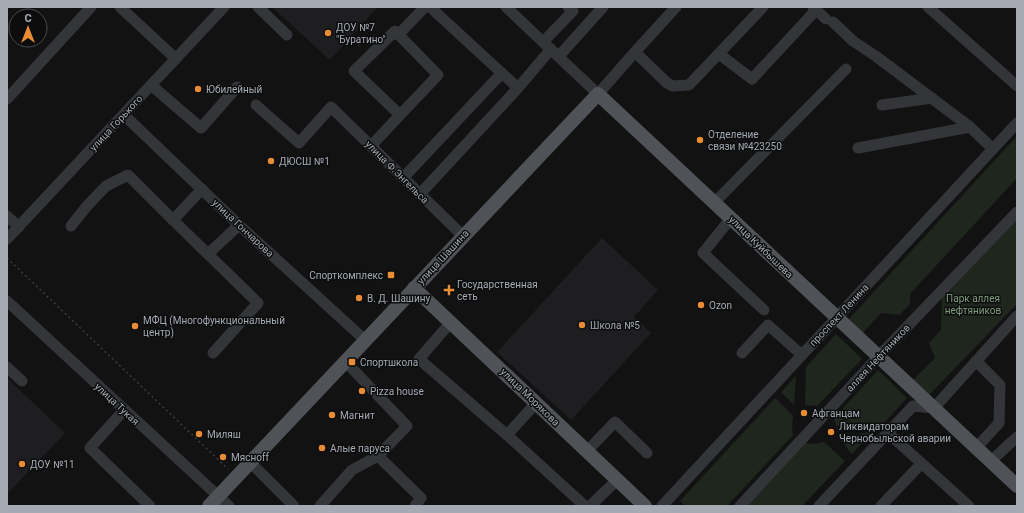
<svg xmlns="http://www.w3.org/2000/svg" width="1024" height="513" font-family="Roboto,sans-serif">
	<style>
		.built { fill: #1e1e20 }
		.park { fill: #1e261e }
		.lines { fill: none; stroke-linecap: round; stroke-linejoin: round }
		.path { stroke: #393c3f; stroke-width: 1.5; stroke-dasharray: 2 3; stroke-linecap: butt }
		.minor { stroke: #333538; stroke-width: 11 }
		.major { stroke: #4f5257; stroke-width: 14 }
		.poi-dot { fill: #e88c35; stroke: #0d0d0e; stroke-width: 1.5 }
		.labels { text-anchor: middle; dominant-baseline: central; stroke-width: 3; stroke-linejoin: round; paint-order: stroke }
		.poi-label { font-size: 10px; fill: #a4abb3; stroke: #0d0d0e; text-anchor: start }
		.street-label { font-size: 10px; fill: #a4abb3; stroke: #0d0d0e }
		.park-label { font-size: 10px; fill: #7f9e7c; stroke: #0d0d0e }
	</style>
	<rect width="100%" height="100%" fill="#121213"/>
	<g class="built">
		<path d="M 272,7 L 378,7 L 330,60 Z"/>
		<path d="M 602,238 L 658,290 L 634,317 L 651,333 L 571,420 L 497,352 Z"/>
		<path d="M 7,378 L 65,433 L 7,494 Z"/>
	</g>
	<g class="park">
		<path d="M 1017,136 L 1017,178 L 910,294 L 910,304 L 899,315 L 881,313 L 862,334 L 847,321 Z"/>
		<path d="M 1017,217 L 1017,304 L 928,396 L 912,381 L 935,358 L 929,343 L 941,330 L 942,291 Z"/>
		<path d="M 836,334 L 862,359 L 817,406 L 805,405 L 806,367 Z"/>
		<path d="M 878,370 L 907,398 L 884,423 L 836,426 L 834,418 Z"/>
		<path d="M 796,376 L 794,405 L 781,392 Z"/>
		<path d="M 775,398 L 793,416 L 792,425 L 793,435 L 727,506 L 685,506 L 680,501 Z"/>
		<path d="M 873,431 L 852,454 L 839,438 Z"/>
		<path d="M 824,442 L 845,461 L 802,506 L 746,506 L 805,443 L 814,444 Z"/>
	</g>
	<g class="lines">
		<path class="path" d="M 7,258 L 228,469"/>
		<g class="minor">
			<path d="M 120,7 L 176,59"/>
			<path d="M 258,7 L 287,35"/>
			<path d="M 430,7 L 518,88 L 551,49"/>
			<path d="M 506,7 L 598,94 L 635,52 L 676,7"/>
			<path d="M 813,7 L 826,19"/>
			<path d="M 928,7 L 1017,86"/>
			<path d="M 833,22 L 853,41 L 877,57 L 970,127 L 993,149"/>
			<path d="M 398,35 L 425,7"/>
			<path d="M 543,42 L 573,11 L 568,7"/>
			<path d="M 635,52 L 667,83 L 673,86 L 689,85 L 763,7"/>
			<path d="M 719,54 L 752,79 L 816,10"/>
			<path d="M 559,56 L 603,7"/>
			<path d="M 151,85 L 201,128 L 237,87"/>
			<path d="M 7,99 L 91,7"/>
			<path d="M 256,105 L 299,143 L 331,107 L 463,236"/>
			<path d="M 882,105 L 932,98"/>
			<path d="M 124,115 L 239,225 L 365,340"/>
			<path d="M 371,146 L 400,115 L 354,71 L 395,31 L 438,75 L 400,115"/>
			<path d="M 858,148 L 970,127"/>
			<path d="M 403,178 L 502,73"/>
			<path d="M 202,189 L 173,220 L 258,303 L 213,353"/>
			<path d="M 420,194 L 518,88"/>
			<path d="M 715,202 L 846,69"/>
			<path d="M 7,216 L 19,227"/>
			<path d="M 731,218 L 703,253 L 764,310"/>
			<path d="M 71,226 L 87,206 L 106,186 L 128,175 L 173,220"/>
			<path d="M 7,239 L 224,7"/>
			<path d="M 208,254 L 239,225"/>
			<path d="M 7,301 L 229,506"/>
			<path d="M 451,322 L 419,359 L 507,435 L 585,506"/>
			<path d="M 742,353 L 768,325 L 802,355"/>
			<path d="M 345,361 L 407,426 L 378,456"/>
			<path d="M 976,361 L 1000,385 L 999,423 L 976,448"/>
			<path d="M 7,367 L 22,381"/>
			<path d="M 124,410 L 90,448 L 150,506"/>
			<path d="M 888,433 L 969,506"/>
			<path d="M 507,435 L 536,403"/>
			<path d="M 587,451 L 615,422 L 647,453"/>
			<path d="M 991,461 L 1017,437"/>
			<path d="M 250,462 L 294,506"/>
			<path d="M 320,506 L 352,470 L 378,456 L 421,498 L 415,506"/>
			<path d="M 590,506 L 617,480"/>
			<path d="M 662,506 L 1017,123"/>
			<path d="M 740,506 L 879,356 L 1017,212"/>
			<path d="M 819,506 L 913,406 L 934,408 L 1017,316"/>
			<path d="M 881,506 L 921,464"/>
		</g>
		<g class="major">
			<path d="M 414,288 L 645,506"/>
			<path d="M 209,506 L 598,94 L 1017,486"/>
		</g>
	</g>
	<g class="poi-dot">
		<circle cx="328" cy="33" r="4"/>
		<circle cx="198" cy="89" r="4"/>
		<circle cx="700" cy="140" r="4"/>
		<circle cx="271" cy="161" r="4"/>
		<rect x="387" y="271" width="8" height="8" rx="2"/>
		<path d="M447 284h4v4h4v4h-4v4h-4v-4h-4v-4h4z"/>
		<circle cx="359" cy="298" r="4"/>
		<circle cx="701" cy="305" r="4"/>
		<circle cx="582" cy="325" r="4"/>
		<circle cx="135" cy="326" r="4"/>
		<rect x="348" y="358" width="8" height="8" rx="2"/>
		<circle cx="362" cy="391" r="4"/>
		<circle cx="804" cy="413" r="4"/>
		<circle cx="332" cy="415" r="4"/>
		<circle cx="831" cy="432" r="4"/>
		<circle cx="199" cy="434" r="4"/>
		<circle cx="322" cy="448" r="4"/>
		<circle cx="223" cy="457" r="4"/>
		<circle cx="22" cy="464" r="4"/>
	</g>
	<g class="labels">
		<g class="poi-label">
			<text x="336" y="27">ДОУ №7<tspan x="336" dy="12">"Буратино"</tspan></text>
			<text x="206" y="89">Юбилейный</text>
			<text x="708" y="134">Отделение<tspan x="708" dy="12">связи №423250</tspan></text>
			<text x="279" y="161">ДЮСШ №1</text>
			<text x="383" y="275" text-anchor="end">Спорткомплекс</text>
			<text x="457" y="284">Государственная<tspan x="457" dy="12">сеть</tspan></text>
			<text x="367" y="298">В. Д. Шашину</text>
			<text x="709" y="305">Ozon</text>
			<text x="143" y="320">МФЦ (Многофункциональный<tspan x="143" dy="12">центр)</tspan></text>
			<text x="590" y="325">Школа №5</text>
			<text x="360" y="362">Спортшкола</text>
			<text x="370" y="391">Pizza house</text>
			<text x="812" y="413">Афганцам</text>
			<text x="340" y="415">Магнит</text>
			<text x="839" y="426">Ликвидаторам<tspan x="839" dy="12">Чернобыльской аварии</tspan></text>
			<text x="207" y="434">Миляш</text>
			<text x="330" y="448">Алые паруса</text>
			<text x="231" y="457">Мясноff</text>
			<text x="30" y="464">ДОУ №11</text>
		</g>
		<g class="street-label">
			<text transform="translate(116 123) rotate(-47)">улица Горького</text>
			<text transform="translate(397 172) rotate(45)">улица Ф.Энгельса</text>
			<text transform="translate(243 228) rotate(43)">улица Гончарова</text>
			<text transform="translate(761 247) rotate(44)">улица Куйбышева</text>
			<text transform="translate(443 257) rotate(-47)">улица Шашина</text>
			<text transform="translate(839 315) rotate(-47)">проспект Ленина</text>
			<text transform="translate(878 358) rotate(-47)">аллея Нефтяников</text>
			<text transform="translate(530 397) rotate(44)">улица Морякова</text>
			<text transform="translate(117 404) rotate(43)">улица Тукая</text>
		</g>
		<g class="park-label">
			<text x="973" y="298">Парк аллея<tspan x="973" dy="12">нефтяников</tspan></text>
		</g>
	</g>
	<rect width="1024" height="513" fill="none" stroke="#a4abb3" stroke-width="16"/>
	<g transform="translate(28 28)"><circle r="19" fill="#0d0d0e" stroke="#494c50"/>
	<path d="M0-3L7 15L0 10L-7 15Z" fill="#e88c35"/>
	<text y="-6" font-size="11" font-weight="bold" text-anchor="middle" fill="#a4abb3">С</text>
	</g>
</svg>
